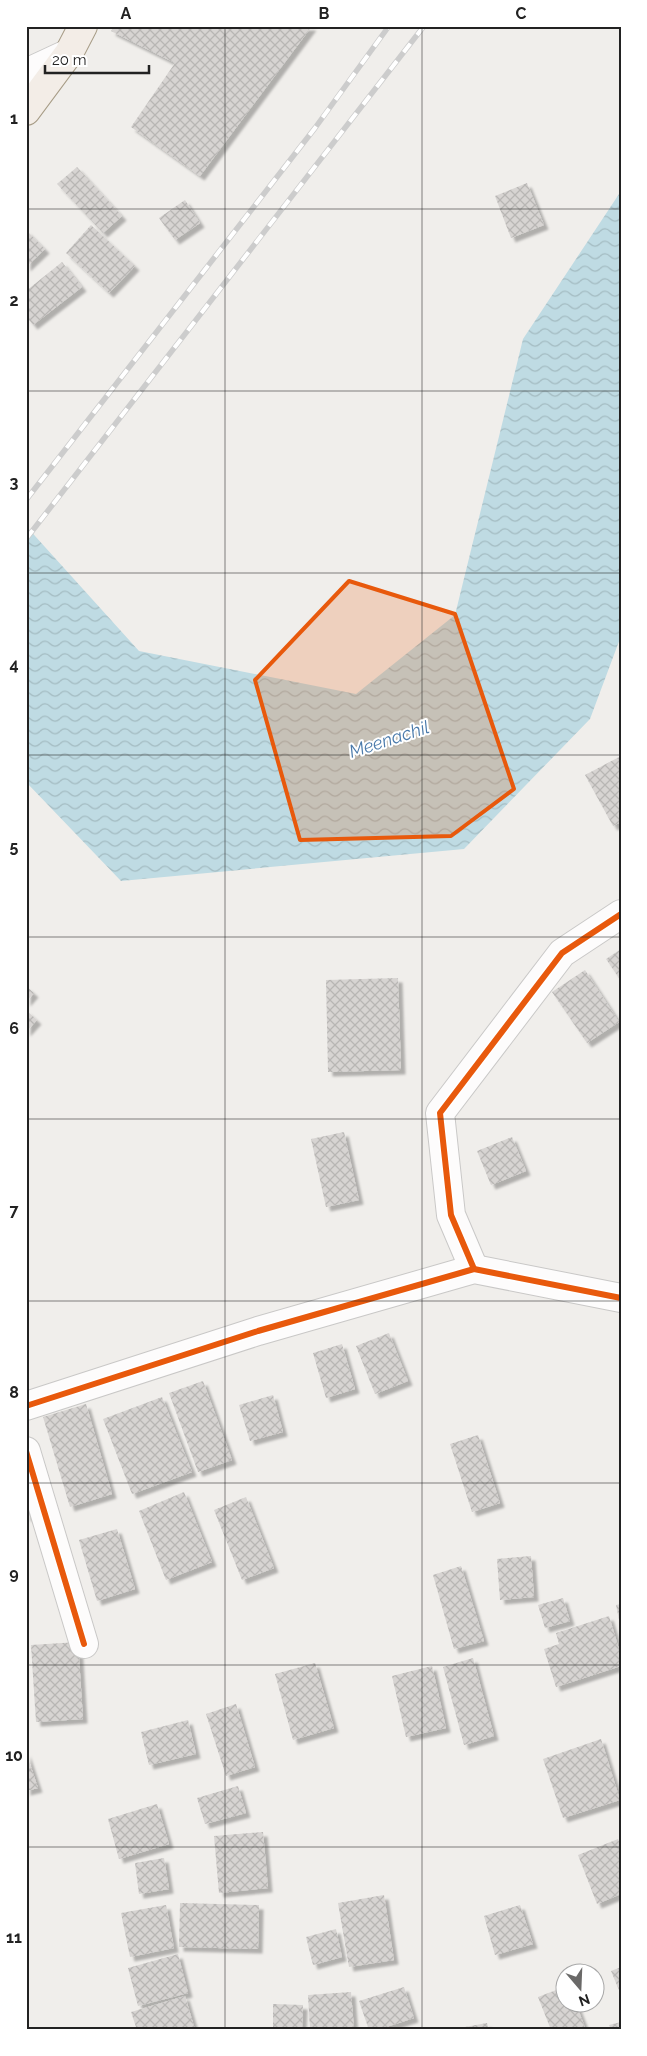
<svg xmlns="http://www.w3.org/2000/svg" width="647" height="2056" font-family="Raleway,sans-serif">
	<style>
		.water { fill: url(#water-waves) }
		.building { fill: url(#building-cross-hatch); filter: url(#shadow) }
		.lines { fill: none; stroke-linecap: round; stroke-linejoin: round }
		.minor-casing { stroke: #c9c8c7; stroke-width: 30 }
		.major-casing { stroke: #a79c86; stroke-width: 30 }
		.minor { stroke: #fdfcfc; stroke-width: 28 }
		.major { stroke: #f3ede7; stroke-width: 28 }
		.rail-casing { stroke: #ccc; stroke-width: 5.5 }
		.rail { stroke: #fff; stroke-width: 4; stroke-dasharray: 11; stroke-linecap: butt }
		.cycleway-casing { stroke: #fff; stroke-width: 9 }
		.cycleway { stroke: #e8590c; stroke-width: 6 }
		.marked { fill: #e8590c; fill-opacity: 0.2; stroke: #e8590c; stroke-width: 4; stroke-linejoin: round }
		.grid { fill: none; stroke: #222; stroke-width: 1; stroke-opacity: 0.55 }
		.labels { text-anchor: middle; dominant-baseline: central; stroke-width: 4; stroke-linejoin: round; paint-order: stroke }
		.water-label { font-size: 18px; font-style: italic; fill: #4a7aab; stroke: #fff }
		.neatline { fill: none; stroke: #222; stroke-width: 2 }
		.grid-label { font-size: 16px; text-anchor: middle; font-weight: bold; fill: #222 }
	</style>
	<defs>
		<pattern id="water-waves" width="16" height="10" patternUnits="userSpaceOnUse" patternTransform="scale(1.25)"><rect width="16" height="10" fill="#bfdbe3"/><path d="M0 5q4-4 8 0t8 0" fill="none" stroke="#a4bcc2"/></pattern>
		<pattern id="building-cross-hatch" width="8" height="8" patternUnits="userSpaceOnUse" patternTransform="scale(1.25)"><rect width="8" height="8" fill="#d7d4d2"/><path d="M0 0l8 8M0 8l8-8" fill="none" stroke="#b8b6b4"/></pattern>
		<filter id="shadow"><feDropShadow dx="4.5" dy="4.5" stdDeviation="1" flood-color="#0004"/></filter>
	</defs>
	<rect width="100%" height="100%" fill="#f0eeeb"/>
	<path class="water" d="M 621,191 L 621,636 L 590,719 L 464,849 L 121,881 L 26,782 L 26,526 L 139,651 L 356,694 L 455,615 L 523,339 Z"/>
	<g class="building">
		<path d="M 114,26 L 312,26 L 200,176 L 131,127 L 175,63 L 111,31 Z"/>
		<path d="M 77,167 L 122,216 L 103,233 L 57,184 Z"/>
		<path d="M 527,183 L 544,225 L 511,238 L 495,196 Z"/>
		<path d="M 185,200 L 200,223 L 175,240 L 159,218 Z"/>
		<path d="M 91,225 L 135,266 L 109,293 L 66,253 Z"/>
		<path d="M 26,230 L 45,249 L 26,267 Z"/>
		<path d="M 62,262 L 82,287 L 33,325 L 26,316 L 26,291 Z"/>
		<path d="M 621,756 L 621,822 L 613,826 L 585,775 Z"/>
		<path d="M 621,949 L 621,981 L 606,959 Z"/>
		<path d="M 585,970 L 619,1022 L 587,1043 L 552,992 Z"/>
		<path d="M 398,978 L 401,1070 L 328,1072 L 326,980 Z"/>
		<path d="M 26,986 L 34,993 L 26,1002 Z"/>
		<path d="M 26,1010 L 37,1020 L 26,1032 Z"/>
		<path d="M 344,1132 L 359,1200 L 326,1207 L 311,1139 Z"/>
		<path d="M 512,1137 L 526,1171 L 491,1185 L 477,1151 Z"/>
		<path d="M 389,1333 L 408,1381 L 375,1394 L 356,1346 Z"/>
		<path d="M 342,1344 L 355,1389 L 326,1398 L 313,1353 Z"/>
		<path d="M 203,1381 L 232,1460 L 198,1472 L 169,1393 Z"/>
		<path d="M 273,1395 L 283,1432 L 250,1441 L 239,1405 Z"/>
		<path d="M 162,1397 L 192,1472 L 132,1494 L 103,1419 Z"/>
		<path d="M 86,1404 L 112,1494 L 70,1507 L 43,1417 Z"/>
		<path d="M 478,1435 L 500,1503 L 472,1512 L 450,1444 Z"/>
		<path d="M 184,1492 L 212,1562 L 166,1580 L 139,1511 Z"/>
		<path d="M 26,1495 L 34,1514 L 26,1517 Z"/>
		<path d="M 246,1497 L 274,1568 L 242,1580 L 214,1510 Z"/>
		<path d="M 117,1529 L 135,1589 L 97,1601 L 79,1540 Z"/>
		<path d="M 531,1556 L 534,1597 L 500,1600 L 497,1559 Z"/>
		<path d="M 461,1566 L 484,1641 L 454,1649 L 433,1575 Z"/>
		<path d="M 563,1598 L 570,1621 L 545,1628 L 538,1605 Z"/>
		<path d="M 621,1604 L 621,1624 L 620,1624 L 616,1605 Z"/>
		<path d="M 609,1616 L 621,1656 L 621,1666 L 556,1687 L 544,1649 L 559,1644 L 556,1633 Z"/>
		<path d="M 78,1642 L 83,1719 L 36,1722 L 31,1645 Z"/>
		<path d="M 473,1658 L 494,1736 L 464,1745 L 443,1667 Z"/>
		<path d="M 315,1663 L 334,1728 L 293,1740 L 275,1674 Z"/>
		<path d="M 432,1666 L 446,1728 L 406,1737 L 392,1676 Z"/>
		<path d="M 236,1704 L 255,1767 L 226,1776 L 206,1714 Z"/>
		<path d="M 188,1720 L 196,1754 L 149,1765 L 141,1732 Z"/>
		<path d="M 601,1739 L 620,1800 L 563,1818 L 543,1759 Z"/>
		<path d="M 26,1752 L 38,1788 L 26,1791 Z"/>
		<path d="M 238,1786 L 246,1813 L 205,1824 L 197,1798 Z"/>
		<path d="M 157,1804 L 169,1844 L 119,1859 L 108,1819 Z"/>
		<path d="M 263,1832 L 268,1888 L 219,1893 L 214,1836 Z"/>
		<path d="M 618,1839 L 621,1847 L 621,1894 L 597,1904 L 578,1855 Z"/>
		<path d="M 164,1858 L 169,1889 L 139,1894 L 135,1863 Z"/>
		<path d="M 384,1895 L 394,1960 L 349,1967 L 338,1903 Z"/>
		<path d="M 180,1903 L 259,1905 L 258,1949 L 179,1947 Z"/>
		<path d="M 166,1905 L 174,1948 L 130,1957 L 121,1913 Z"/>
		<path d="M 520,1905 L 533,1944 L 495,1955 L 484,1916 Z"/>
		<path d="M 336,1929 L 342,1957 L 313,1965 L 306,1937 Z"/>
		<path d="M 178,1954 L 188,1993 L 138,2006 L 128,1968 Z"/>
		<path d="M 621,1967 L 621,1995 L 611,1971 Z"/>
		<path d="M 404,1987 L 414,2018 L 377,2030 L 369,2030 L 359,2001 Z"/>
		<path d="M 564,1987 L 564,2004 L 576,2004 L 586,2030 L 551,2030 L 538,1997 Z"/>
		<path d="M 351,1992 L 354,2030 L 310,2030 L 308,1995 Z"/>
		<path d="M 185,1996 L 195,2030 L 137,2030 L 131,2012 Z"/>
		<path d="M 273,2004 L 303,2005 L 302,2030 L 273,2030 Z"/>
		<path d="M 621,2022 L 621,2030 L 611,2030 L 609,2025 Z"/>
		<path d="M 487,2023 L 489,2030 L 454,2030 L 454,2029 Z"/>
	</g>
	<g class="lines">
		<defs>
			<g id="minor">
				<path d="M 26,73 L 69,53"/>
				<path d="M 474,1269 L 451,1215 L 440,1113 L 562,953 L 621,914"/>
				<path d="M 26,1406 L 258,1331 L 474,1269 L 621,1298"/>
				<path d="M 26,1451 L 84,1644"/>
			</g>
			<path id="major" d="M 26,111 L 69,53 L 83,26"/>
		</defs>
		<use href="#minor" class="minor-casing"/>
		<use href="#major" class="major-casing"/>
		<use href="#minor" class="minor"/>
		<use href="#major" class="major"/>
		<defs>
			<g id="rail">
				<path d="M 26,500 L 315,128 L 389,26"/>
				<path d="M 26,539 L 424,26"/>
			</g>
		</defs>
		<use href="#rail" class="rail-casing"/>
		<use href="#rail" class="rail"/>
		<defs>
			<g id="cycleway">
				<path d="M 474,1269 L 451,1215 L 440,1113 L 562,953 L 621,914"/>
				<path d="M 26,1406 L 258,1331 L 474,1269 L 621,1298"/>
				<path d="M 26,1451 L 84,1644"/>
			</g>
		</defs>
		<use href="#cycleway" class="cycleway-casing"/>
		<use href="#cycleway" class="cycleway"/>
	</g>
	<path class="marked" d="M 349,581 L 455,614 L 514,789 L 451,836 L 300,840 L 255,680 Z"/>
	<path class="grid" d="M 225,26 L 225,2030M 422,26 L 422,2030M 26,209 L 621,209M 26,391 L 621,391M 26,573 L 621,573M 26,755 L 621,755M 26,937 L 621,937M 26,1119 L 621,1119M 26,1301 L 621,1301M 26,1483 L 621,1483M 26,1665 L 621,1665M 26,1847 L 621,1847"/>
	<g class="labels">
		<g class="water-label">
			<text transform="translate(389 739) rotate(-18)">Meenachil</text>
		</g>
	</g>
	<rect width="647" height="2056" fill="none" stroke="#ffffff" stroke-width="55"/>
	<g transform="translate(580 1988) rotate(161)"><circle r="24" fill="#ffffff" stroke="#a7a7a7"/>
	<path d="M0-4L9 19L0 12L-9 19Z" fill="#6a6968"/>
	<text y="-8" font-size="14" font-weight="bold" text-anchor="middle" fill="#222222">N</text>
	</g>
	<path d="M45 65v8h104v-8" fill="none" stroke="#222222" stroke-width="2.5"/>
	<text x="52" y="65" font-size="15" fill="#222222" stroke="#ffffff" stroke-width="4" paint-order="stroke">20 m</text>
	<rect x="28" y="28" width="592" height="2000" class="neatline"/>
	<g class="grid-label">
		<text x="126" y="19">A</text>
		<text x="324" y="19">B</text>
		<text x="521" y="19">C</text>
		<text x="14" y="124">1</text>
		<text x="14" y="306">2</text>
		<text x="14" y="488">3</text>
		<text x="14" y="670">4</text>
		<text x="14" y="852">5</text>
		<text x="14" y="1034">6</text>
		<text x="14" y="1216">7</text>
		<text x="14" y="1398">8</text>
		<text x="14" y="1579">9</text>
		<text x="14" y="1761">10</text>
		<text x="14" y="1943">11</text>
	</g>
</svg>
